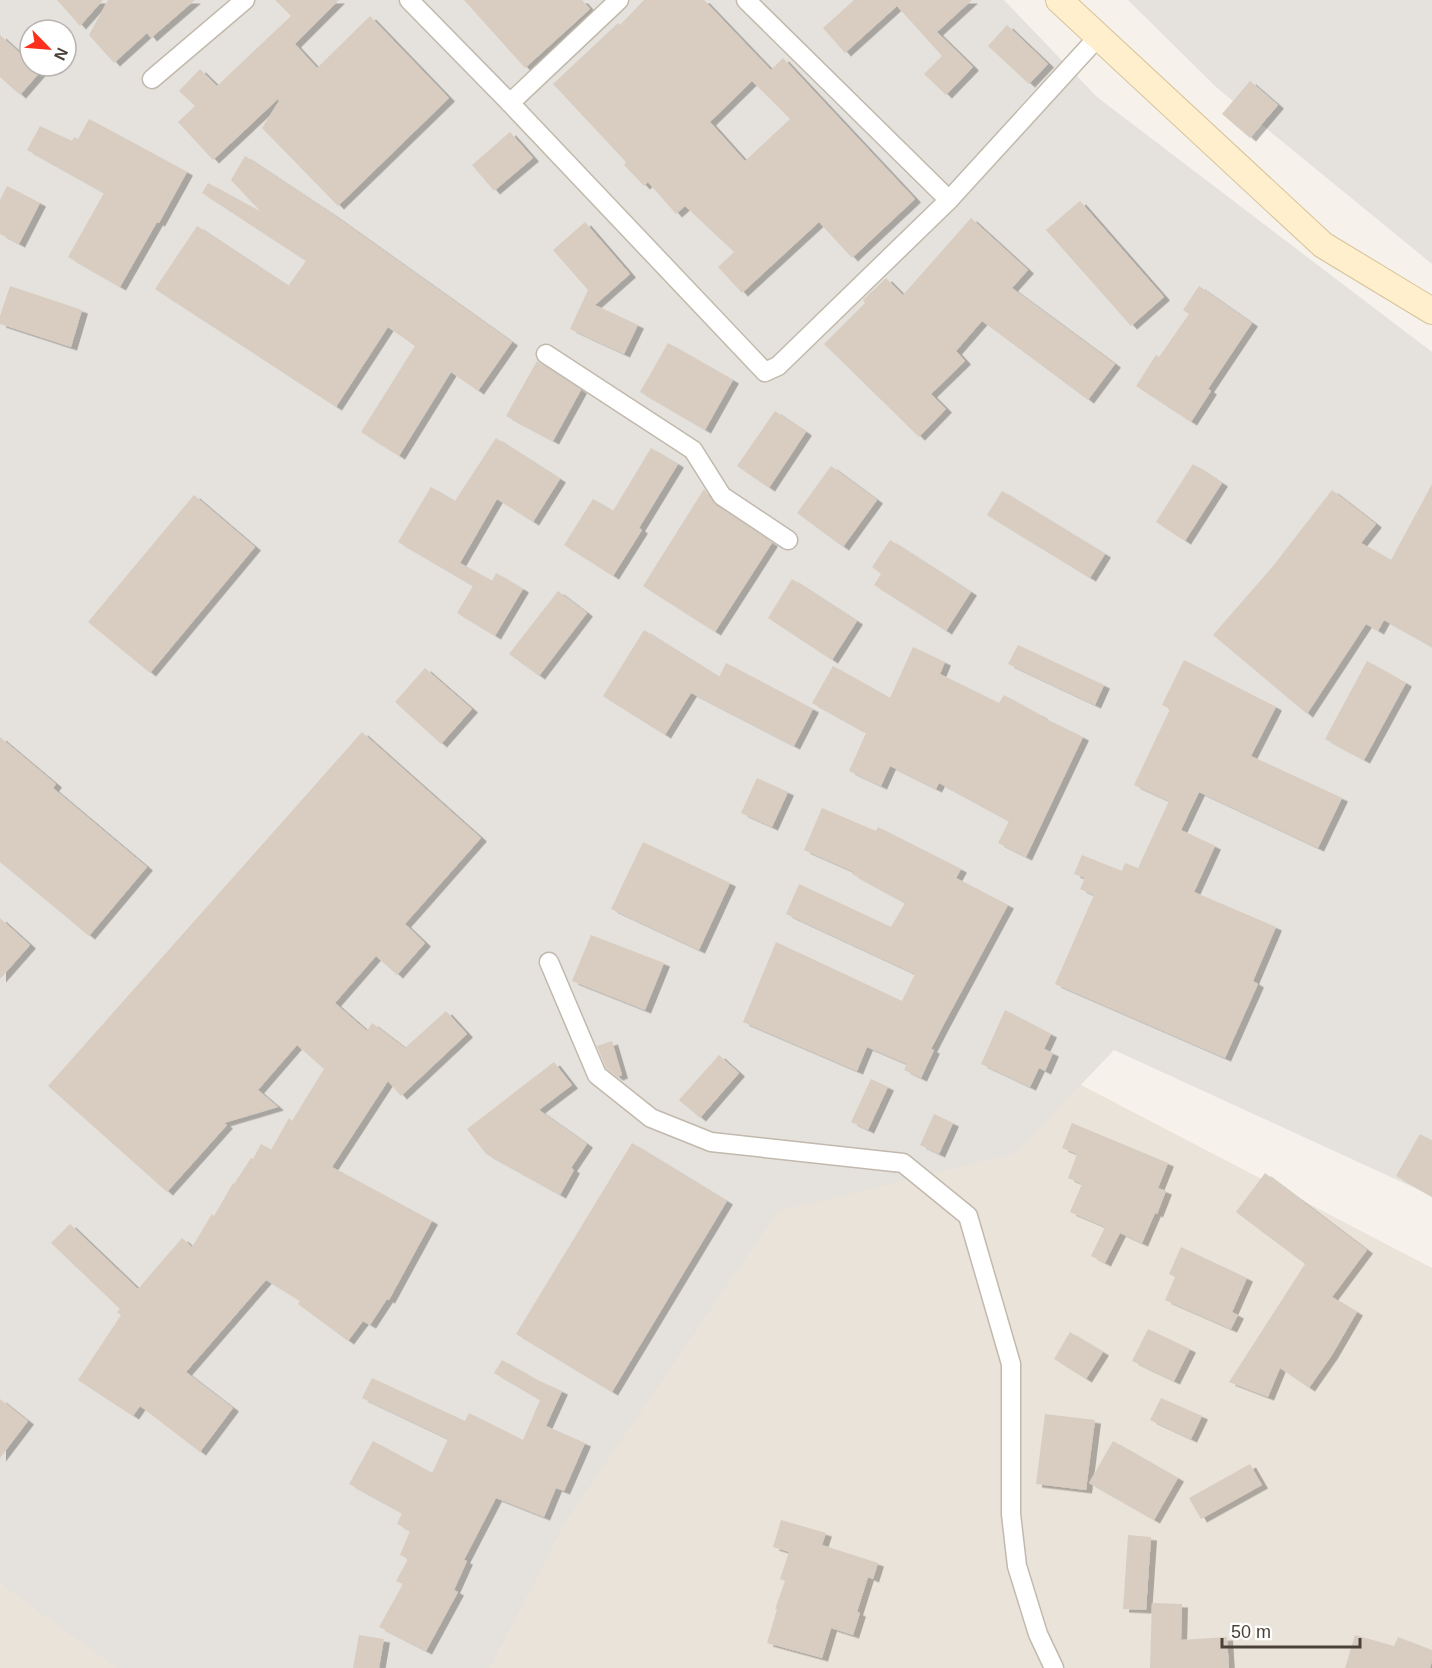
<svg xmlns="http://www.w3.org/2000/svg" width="1432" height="1668" font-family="Helvetica,sans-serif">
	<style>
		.residential { fill: #eae3d9 }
		.industrial { fill: #e5e1dc; fill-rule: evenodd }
		.building { fill: #d8cdc0; fill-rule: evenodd; filter: url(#shadow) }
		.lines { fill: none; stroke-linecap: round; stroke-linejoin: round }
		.street-casing { stroke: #c2b9ad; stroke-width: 21 }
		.secondary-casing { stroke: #d6c29a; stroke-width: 28 }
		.street { stroke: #fff; stroke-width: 18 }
		.secondary { stroke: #ffefcc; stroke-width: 26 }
	</style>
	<defs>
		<filter id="shadow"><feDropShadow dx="6" dy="3.5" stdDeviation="0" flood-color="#0004"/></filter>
	</defs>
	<rect width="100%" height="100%" fill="#f6f2eb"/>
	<path class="residential" d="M 619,844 L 1432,1268 L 1432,1668 L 0,1668 L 0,1545 Z"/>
	<g class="industrial">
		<path d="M 0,0 L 1004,0 L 1097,97 L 1432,352 L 1432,1196 L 1114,1050 L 1015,1154 L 778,1211 L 564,1524 L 490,1668 L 116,1668 L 0,1583 ZM 30,30 L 66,30 L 66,66 L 30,66 Z"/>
		<path d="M 1128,0 L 1432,0 L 1432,264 L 1217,88 Z"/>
	</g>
	<g class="building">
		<path d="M 57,0 L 103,0 L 80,26 Z"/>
		<path d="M 108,0 L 195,0 L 151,38 L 147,33 L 114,63 L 89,35 Z"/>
		<path d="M 275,0 L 339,0 L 295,44 L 317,68 L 370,16 L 449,98 L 338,206 L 262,128 L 279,101 L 278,99 L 213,160 L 178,122 L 195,106 L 179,91 L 200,69 L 217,86 L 291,16 Z"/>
		<path d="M 464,0 L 582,0 L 590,9 L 525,68 Z"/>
		<path d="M 644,0 L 704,0 L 771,70 L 783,58 L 915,199 L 852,258 L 819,222 L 742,293 L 718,267 L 734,252 L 685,206 L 676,214 L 648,182 L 644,186 L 624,165 L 626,162 L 553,84 L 618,23 L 620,25 ZM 752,81 L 790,119 L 745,161 L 710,122 Z"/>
		<path d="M 854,0 L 972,0 L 937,32 L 973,67 L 946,95 L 924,74 L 942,56 L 897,6 L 845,53 L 823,28 Z"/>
		<path d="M 1007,25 L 1048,64 L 1029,84 L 988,46 Z"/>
		<path d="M 0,35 L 30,62 L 30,66 L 35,66 L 41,71 L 20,95 L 0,77 Z"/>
		<path d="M 1250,81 L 1278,105 L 1250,138 L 1222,114 Z"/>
		<path d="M 89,119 L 187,172 L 159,223 L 157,222 L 120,287 L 68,257 L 104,193 L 27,150 L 40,126 L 72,141 L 74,137 L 78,139 Z"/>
		<path d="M 510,132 L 533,158 L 494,191 L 472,165 Z"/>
		<path d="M 245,156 L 331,213 L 512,342 L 478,391 L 451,372 L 399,456 L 361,432 L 415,346 L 388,327 L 336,407 L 155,289 L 197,226 L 288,286 L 306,261 L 202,193 L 208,183 L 261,212 L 231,180 Z"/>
		<path d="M 7,186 L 40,203 L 19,244 L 0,234 L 0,200 Z"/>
		<path d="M 1080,201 L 1164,297 L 1131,326 L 1046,230 Z"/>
		<path d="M 971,218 L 1028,270 L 1012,288 L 1115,364 L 1088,400 L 982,321 L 956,351 L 965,361 L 931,394 L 946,409 L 919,437 L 824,344 L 865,303 L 863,300 L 886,278 L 903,295 Z"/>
		<path d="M 585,222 L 630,274 L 595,305 L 638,325 L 624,354 L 570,329 L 588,290 L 553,250 Z"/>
		<path d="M 10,286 L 82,310 L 71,347 L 0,324 L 0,316 Z"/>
		<path d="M 1199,286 L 1252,323 L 1208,389 L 1211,391 L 1191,422 L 1136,386 L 1156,355 L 1159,357 L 1189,314 L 1183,310 Z"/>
		<path d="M 668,343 L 733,380 L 705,430 L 640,392 Z"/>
		<path d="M 537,361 L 581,390 L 553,441 L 506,416 Z"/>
		<path d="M 775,411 L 806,432 L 769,488 L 737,466 Z"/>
		<path d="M 496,438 L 560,479 L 533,522 L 497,499 L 460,563 L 492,581 L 496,573 L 523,589 L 495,636 L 457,613 L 473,586 L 398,542 L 431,487 L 455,501 Z"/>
		<path d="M 651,448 L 678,464 L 639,528 L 642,530 L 613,576 L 564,545 L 593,499 L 613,511 Z"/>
		<path d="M 1193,464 L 1222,483 L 1185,541 L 1156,522 Z"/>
		<path d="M 831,466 L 877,500 L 843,547 L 797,513 Z"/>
		<path d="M 1432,484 L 1432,647 L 1384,620 L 1378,631 L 1366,624 L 1307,714 L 1213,635 L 1273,566 L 1332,490 L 1376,524 L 1361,543 L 1391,560 Z"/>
		<path d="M 704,489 L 716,505 L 772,543 L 715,632 L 643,586 Z"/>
		<path d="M 1002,491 L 1105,554 L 1090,578 L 987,515 Z"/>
		<path d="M 194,495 L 255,547 L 150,673 L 88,622 Z"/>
		<path d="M 890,540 L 971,592 L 946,631 L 874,585 L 881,574 L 872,567 Z"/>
		<path d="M 792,579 L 857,621 L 832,660 L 768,618 Z"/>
		<path d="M 558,591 L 587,613 L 539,676 L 509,654 Z"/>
		<path d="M 644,630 L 719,677 L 726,663 L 813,709 L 794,746 L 691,693 L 665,735 L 603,696 Z"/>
		<path d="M 1018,645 L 1104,685 L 1095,705 L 1008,664 Z"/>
		<path d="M 913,647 L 945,662 L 940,674 L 999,703 L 1004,695 L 1042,716 L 1042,717 L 1083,737 L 1026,857 L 998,843 L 1009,821 L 939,783 L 936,789 L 890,766 L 881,786 L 849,771 L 866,733 L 812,703 L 833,666 L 890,698 Z"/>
		<path d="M 1184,660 L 1276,707 L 1251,756 L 1342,798 L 1318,848 L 1199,792 L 1181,830 L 1215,846 L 1194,892 L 1276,927 L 1253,981 L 1258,984 L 1225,1058 L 1055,984 L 1094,895 L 1080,889 L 1085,878 L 1074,874 L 1082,855 L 1122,871 L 1125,863 L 1138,868 L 1169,801 L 1134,785 L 1170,709 L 1162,705 Z"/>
		<path d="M 1367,661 L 1406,683 L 1364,760 L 1325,739 Z"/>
		<path d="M 425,668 L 472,709 L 441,744 L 395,702 Z"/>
		<path d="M 362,732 L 481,838 L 405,924 L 425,943 L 397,975 L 376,956 L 335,1003 L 367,1031 L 372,1023 L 405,1048 L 446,1011 L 467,1034 L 401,1096 L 388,1081 L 332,1167 L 432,1221 L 389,1300 L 387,1299 L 370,1325 L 363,1321 L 348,1341 L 298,1304 L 300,1301 L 266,1280 L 186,1372 L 233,1408 L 200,1452 L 140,1406 L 133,1416 L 78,1380 L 121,1315 L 117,1312 L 120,1309 L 51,1243 L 70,1224 L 138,1289 L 182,1238 L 192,1247 L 212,1214 L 214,1216 L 233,1183 L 234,1184 L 251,1158 L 253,1159 L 261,1144 L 271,1150 L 289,1118 L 292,1121 L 324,1069 L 297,1045 L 258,1090 L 278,1107 L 224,1123 L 227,1125 L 167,1192 L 48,1086 Z"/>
		<path d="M 0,737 L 56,784 L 53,788 L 147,867 L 89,936 L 0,862 Z"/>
		<path d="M 757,778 L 788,792 L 772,827 L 741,813 Z"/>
		<path d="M 822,808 L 876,831 L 878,827 L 961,869 L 956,878 L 1008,905 L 944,1024 L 931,1049 L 934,1050 L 921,1078 L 904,1070 L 907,1064 L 867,1047 L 857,1071 L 743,1022 L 776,942 L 902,1001 L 915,974 L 786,914 L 799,884 L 891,927 L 905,903 L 852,874 L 854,872 L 804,850 Z"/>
		<path d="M 643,842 L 730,883 L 699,950 L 611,909 Z"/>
		<path d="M 0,918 L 30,945 L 0,979 Z"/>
		<path d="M 591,935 L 664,963 L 645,1010 L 572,981 Z"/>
		<path d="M 1005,1010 L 1051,1034 L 1044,1049 L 1053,1053 L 1045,1071 L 1039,1068 L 1030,1087 L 981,1064 Z"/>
		<path d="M 612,1041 L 622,1075 L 617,1077 L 606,1068 L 597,1046 Z"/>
		<path d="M 719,1055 L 739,1073 L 700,1118 L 679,1100 Z"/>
		<path d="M 554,1062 L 572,1085 L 539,1110 L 587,1144 L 571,1168 L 574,1170 L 560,1195 L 486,1154 L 467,1129 Z"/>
		<path d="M 871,1079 L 888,1087 L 868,1130 L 851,1122 Z"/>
		<path d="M 934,1114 L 953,1123 L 939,1154 L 920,1145 Z"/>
		<path d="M 1072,1123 L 1168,1163 L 1158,1188 L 1166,1191 L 1157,1214 L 1155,1213 L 1142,1243 L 1120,1233 L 1105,1263 L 1091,1256 L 1105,1227 L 1070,1212 L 1082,1184 L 1068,1178 L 1077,1154 L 1062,1148 Z"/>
		<path d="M 1420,1134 L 1432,1141 L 1432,1197 L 1396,1176 Z"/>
		<path d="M 632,1143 L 727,1201 L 612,1392 L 516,1334 Z"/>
		<path d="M 1265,1173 L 1367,1250 L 1332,1297 L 1357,1312 L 1332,1355 L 1309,1388 L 1280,1368 L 1268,1397 L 1229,1382 L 1305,1264 L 1236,1212 Z"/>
		<path d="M 1181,1247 L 1247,1278 L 1232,1312 L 1238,1315 L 1231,1329 L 1165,1300 L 1175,1277 L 1169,1274 Z"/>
		<path d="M 1148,1329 L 1190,1349 L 1174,1381 L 1132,1361 Z"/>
		<path d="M 1070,1332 L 1103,1352 L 1086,1379 L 1054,1359 Z"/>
		<path d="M 502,1360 L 537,1380 L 562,1391 L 546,1426 L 585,1443 L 564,1491 L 556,1488 L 544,1517 L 496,1498 L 464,1560 L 467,1561 L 454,1590 L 458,1592 L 426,1651 L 379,1627 L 403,1584 L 396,1581 L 408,1559 L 400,1555 L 410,1531 L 397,1524 L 402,1513 L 349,1484 L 373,1441 L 432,1473 L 448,1439 L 362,1398 L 372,1378 L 465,1421 L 469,1413 L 523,1440 L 540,1400 L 494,1373 Z"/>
		<path d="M 1161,1398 L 1202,1416 L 1191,1439 L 1150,1420 Z"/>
		<path d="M 0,1399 L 28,1421 L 0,1458 Z"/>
		<path d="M 1045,1414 L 1095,1420 L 1086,1490 L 1036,1484 Z"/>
		<path d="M 1113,1441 L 1178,1478 L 1154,1520 L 1089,1483 Z"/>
		<path d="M 1250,1464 L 1262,1485 L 1201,1519 L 1189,1498 Z"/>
		<path d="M 781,1520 L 826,1533 L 822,1545 L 878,1563 L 873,1579 L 868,1577 L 857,1612 L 860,1613 L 853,1635 L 831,1628 L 822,1658 L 767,1643 L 777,1609 L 775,1609 L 785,1581 L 780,1579 L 789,1552 L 773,1547 Z"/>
		<path d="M 1128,1535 L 1151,1537 L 1146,1610 L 1123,1609 Z"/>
		<path d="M 1152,1603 L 1182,1604 L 1181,1640 L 1227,1637 L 1229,1668 L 1150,1668 Z"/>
		<path d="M 359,1635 L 384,1639 L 379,1668 L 353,1668 Z"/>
		<path d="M 1355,1635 L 1394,1646 L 1398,1637 L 1432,1650 L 1432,1661 L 1430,1668 L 1345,1668 Z"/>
	</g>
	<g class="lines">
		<defs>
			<g id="street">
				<path d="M 409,0 L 510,103 L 765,372 L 778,366 L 949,200 L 1098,37"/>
				<path d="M 746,0 L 949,200"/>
				<path d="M 152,79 L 245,0"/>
				<path d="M 510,103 L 619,0"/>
				<path d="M 546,354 L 693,450 L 722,496 L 788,540"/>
				<path d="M 549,962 L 597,1075 L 651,1118 L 711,1142 L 903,1163 L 968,1216 L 1011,1364 L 1011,1514 L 1017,1566 L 1038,1634 L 1054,1668"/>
			</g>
			<path id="secondary" d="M 1059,0 L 1323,245 L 1432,311"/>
		</defs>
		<use href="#street" class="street-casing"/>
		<use href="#secondary" class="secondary-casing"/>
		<use href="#street" class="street"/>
		<use href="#secondary" class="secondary"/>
	</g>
	<g transform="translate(48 48) rotate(115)"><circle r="28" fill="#ffffff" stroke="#b7b3af" stroke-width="1.5"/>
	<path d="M0-4.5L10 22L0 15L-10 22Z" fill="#fc2f1c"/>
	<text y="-9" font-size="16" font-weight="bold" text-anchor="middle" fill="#4a4238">N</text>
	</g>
	<path d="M1222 1638v9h138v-9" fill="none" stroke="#4a4238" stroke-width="3"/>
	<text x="1231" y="1638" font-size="18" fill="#4a4238" stroke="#ffffff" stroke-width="4.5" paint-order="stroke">50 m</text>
</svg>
